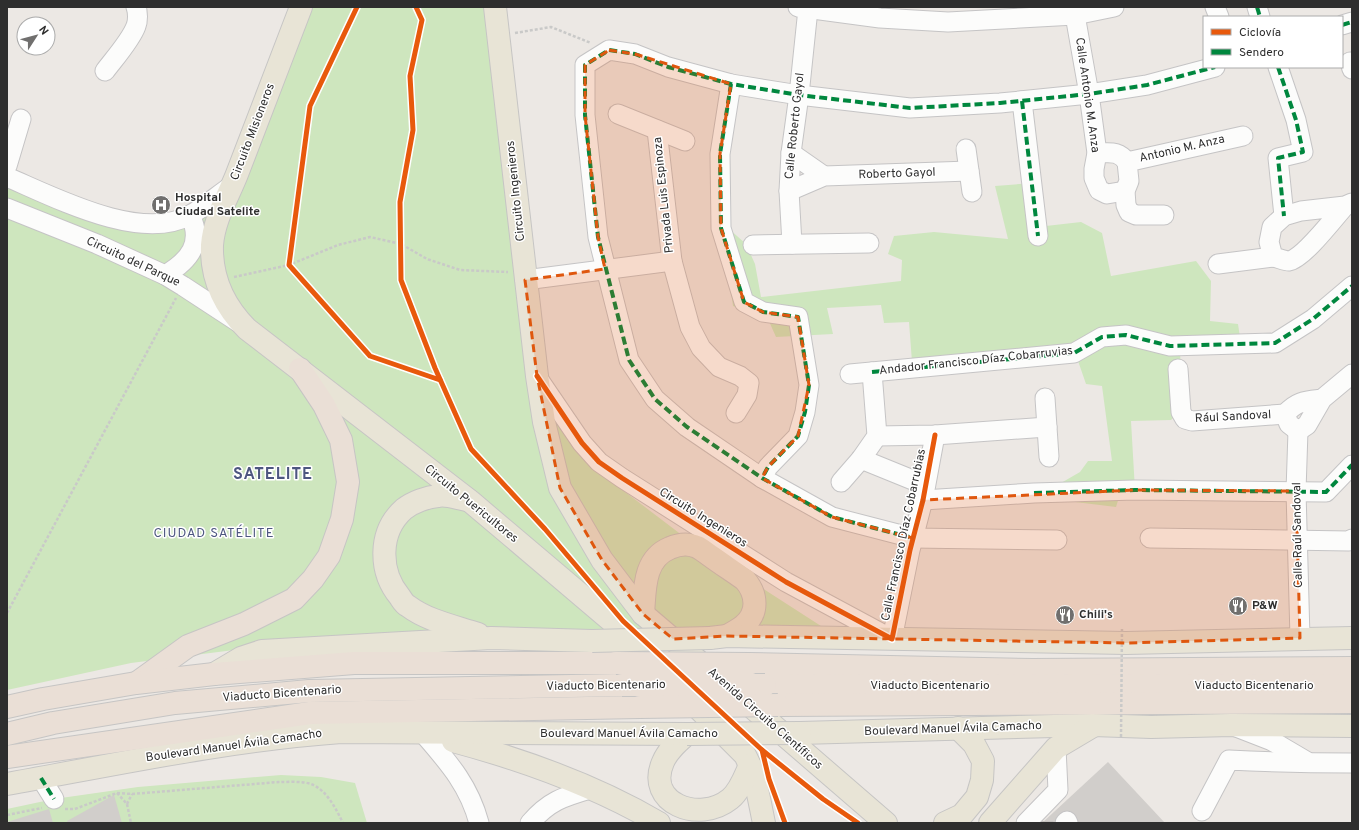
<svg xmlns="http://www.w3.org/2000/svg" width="1359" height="830" font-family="Overpass,sans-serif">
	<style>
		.green { fill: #cee6be }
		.building { fill: #d1cecb }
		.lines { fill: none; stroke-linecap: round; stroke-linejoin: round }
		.minor-tunnel { stroke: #c6c3c0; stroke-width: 19; stroke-dasharray: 19 10; stroke-linecap: butt }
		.minor-casing { stroke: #c5c4c5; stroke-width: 21 }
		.major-casing { stroke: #c6c5c4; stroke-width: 24 }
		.highway-casing { stroke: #c6c5c4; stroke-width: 24 }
		.path { stroke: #c9c9c8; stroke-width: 2.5; stroke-dasharray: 3 2; stroke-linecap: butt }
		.minor { stroke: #fcfcfb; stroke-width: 19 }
		.major { stroke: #e8e4d6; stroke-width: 22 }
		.highway { stroke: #eadfd6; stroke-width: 22 }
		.major-bridge-casing { stroke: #c6c5c4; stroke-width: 24; stroke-linecap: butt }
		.highway-bridge-casing { stroke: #c6c5c4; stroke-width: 24; stroke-linecap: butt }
		.path-bridge { stroke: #c9c9c8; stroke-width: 2.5; stroke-dasharray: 3 2; stroke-linecap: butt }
		.major-bridge { stroke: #e8e4d6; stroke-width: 22 }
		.highway-bridge { stroke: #eadfd6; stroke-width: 22 }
		.quiet { stroke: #00873e; stroke-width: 4; stroke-dasharray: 8 4; stroke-linecap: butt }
		.cycleway-casing { stroke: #fff; stroke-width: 8 }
		.cycleway { stroke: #e8590c; stroke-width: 5 }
		.marked { fill: #df570e; fill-opacity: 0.2; stroke: #df570e; stroke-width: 3; stroke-dasharray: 8 5; stroke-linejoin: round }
		.labels { text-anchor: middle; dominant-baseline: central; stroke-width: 3; stroke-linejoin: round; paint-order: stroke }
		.street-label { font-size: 12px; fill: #2e2e2e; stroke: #fff }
		.poi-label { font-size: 12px; font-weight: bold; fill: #2e2e2e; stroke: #fff; text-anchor: start }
		.neighbourhood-label { font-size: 13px; letter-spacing: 1px; fill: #4d5680; stroke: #fff }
		.district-label { font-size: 16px; font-weight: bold; letter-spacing: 1px; fill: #4d5680; stroke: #fff }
	</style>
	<rect width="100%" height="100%" fill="#ece8e4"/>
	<g class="green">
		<path d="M 310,7 L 489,7 L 533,348 L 591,466 L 691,542 L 821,626 L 463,635 L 361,634 L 131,663 L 7,690 L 7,183 L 147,229 L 235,185 Z"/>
		<path d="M 1032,183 L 1037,227 L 1081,222 L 1102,233 L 1111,276 L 1196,261 L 1211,281 L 1210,321 L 1238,324 L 1242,351 L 1180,354 L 1185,407 L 1171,420 L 1131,421 L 1135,490 L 1121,491 L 1116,507 L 1067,501 L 1061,483 L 1080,472 L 1088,461 L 1112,461 L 1102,386 L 1086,384 L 1077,358 L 913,375 L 909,322 L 884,323 L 881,305 L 827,308 L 833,334 L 776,337 L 768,319 L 733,306 L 723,233 L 728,228 L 746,244 L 755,264 L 761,297 L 901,281 L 902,260 L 888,254 L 894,236 L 934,232 L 1008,239 L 995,186 Z"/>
		<path d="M 281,775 L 321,777 L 355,783 L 367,823 L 7,823 L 7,809 L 54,799 L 138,787 Z"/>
	</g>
	<g class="building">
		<path d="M 1108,762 L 1165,823 L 1042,823 Z"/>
		<path d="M 114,795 L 122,823 L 68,823 L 67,821 Z"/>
		<path d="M 49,809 L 53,823 L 7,823 L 7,822 Z"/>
	</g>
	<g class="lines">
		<path class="minor-tunnel" d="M 1044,821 L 1044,823"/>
		<defs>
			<g id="minor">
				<path d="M 798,7 L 880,18 L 948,22 L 1075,15 L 1114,7"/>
				<path d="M 1215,7 L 1219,17"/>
				<path d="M 1257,7 L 1260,17"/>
				<path d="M 1075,15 L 1089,94 L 1097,153 L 1094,169 L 1094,178 L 1099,190 L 1107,194 L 1125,191"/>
				<path d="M 1342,25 L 1352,22"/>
				<path d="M 1350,62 L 1352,69"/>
				<path d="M 1278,67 L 1296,120 L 1303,152 L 1278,158 L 1284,216"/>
				<path d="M 105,71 C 114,59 131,40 136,26 C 138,21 138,12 136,7"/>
				<path d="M 731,84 L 720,154 L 721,228 L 744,302 L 763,312 L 798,317 L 809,385 L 805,412 L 798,436 L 768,467 L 762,478"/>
				<path d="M 1022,101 L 1038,236"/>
				<path d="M 618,114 L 685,141"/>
				<path d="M 657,130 L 672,261 L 690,327 L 701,348 L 719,367 L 740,376 L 749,383 L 747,395 L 736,413"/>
				<path d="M 966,149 L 972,192"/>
				<path d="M 791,153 L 824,176"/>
				<path d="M 1097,153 C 1110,153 1118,150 1127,162"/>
				<path d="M 7,166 L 21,119"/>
				<path d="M 7,177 C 54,197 141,243 190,215 C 205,207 219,194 233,185"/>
				<path d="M 789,191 L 824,176 L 969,171"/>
				<path d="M 1345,206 L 1301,211 L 1284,216 L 1272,227 L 1269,242 L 1273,257 C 1278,258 1285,261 1289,261 C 1304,258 1334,218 1345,206 L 1352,203"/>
				<path d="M 7,208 L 97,244 L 165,275 L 183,286 L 238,322"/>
				<path d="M 1164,215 L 1136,215 L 1129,212 L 1126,205 L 1125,191 L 1129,181 L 1127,162 L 1243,136"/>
				<path d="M 792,244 L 789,191 L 791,153 L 799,95 L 808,9"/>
				<path d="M 753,245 L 869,243"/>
				<path d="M 1218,264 L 1273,257"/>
				<path d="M 165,275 C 189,261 204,243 190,215"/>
				<path d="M 525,280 L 672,261"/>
				<path d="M 1178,369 L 1181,412 L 1185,419 L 1192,421 L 1285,414"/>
				<path d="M 850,374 L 1074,353 L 1102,337 L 1126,335 L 1170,346 L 1275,343 L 1313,319 L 1352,286"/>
				<path d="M 537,377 L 582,443 L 599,462 L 622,478 L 786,582 L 892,639 L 910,550 L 923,500 L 935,435"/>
				<path d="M 1045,398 L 1049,457"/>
				<path d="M 1322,399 C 1305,401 1297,401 1285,414 L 1289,424 L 1298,431 L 1307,425 L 1322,399 L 1352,374"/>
				<path d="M 1298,431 L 1296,491 L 1300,638"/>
				<path d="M 877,436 L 935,435 L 1047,427"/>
				<path d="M 861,459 L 925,485"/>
				<path d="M 841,482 L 861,459 L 877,436 L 872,372"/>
				<path d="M 923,500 L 1034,493 L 1135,490 L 1326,492 L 1352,465"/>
				<path d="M 1150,538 L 1349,541 L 1352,539"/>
				<path d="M 1057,540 L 913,538 L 832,517 L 762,478 L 687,427 L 655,399 L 629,360 L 598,237 L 585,115 L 585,65 L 609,50 L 635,54 L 668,67 L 731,84 L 799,95 L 910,108 L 1000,103 L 1089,94 L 1147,85 L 1215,67"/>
				<path d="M 1236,727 L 1272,741 L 1306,761"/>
				<path d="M 423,733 C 448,762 469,785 479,823"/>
				<path d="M 41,778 L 54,799"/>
				<path d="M 1202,811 L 1229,760 C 1270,762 1311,763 1352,763"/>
				<path d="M 530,823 C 549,801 563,797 590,789"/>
				<path d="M 1026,823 L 1058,790 L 1056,748"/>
				<path d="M 1065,823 L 1067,821 L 1068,823"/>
			</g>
			<g id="major">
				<path d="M 301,7 C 280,63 258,118 237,174 C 228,197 214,219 212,245 C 211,278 224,306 247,329 L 470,501 L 614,623 L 663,673"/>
				<path d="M 495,7 L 537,376 L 544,422 L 560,488 L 602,560 L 643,614 L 711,672"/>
				<path d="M 468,500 C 459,499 447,494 438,496 C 427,497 413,502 404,509 C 378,532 379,572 400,597 C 402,600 404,604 408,606 C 428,621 454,626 478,634"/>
				<path d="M 643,614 C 645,590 643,559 670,548 C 679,544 688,543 697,547 C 702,549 707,554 712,557 C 723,565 734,572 745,580 C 757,594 759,613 743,626 C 738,630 732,633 727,636"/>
				<path d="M 710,638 L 727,636 L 1126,643 L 1352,638"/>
				<path d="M 214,674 L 241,658 L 262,651 L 491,638 L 592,641"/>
				<path d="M 686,696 L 745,755 C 756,776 759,800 764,823"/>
				<path d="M 739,696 L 886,823"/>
				<path d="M 800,733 L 1093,725 L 1151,727 L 1231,725 L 1352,726"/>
				<path d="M 687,734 C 678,742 668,750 663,762 C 645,803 699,824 730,799 C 740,791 745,776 750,765"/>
				<path d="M 453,741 C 524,760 596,786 659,823"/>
				<path d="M 7,784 C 118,764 229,740 341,732 L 687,734"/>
				<path d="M 945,823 L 962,815 L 977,797 L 982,780 L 983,761 L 974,744 L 958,728"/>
				<path d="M 990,823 L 1056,748 L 1093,726"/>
			</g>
			<g id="highway">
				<path d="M 749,664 L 1033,670 L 1352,668"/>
				<path d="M 138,682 L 188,646 L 244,624 L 294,599 L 313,579 L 329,556 L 342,519 L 348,482 L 341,440 L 324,405 L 300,369"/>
				<path d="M 765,685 L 1352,686"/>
				<path d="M 778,705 L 1352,702"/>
				<path d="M 7,707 L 43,699 L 136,683 L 214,674 L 354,663 L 616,663"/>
				<path d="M 7,734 L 53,723 L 175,703 L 309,691 L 622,685"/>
				<path d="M 7,757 L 310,713 L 640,707"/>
			</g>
		</defs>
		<use href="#minor" class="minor-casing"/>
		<use href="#major" class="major-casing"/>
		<use href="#highway" class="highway-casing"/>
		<g class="path">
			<path d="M 515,33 L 551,27 L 591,43"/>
			<path d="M 234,277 L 289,265 L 338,245 L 370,237 L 401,244 L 427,259 L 460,270 L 508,272"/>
			<path d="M 7,613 L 176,298"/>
			<path d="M 117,793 L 127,804 L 131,823"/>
			<path d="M 127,804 L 132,794"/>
			<path d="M 65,809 L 75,809 L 117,793 L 132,794 L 279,782 C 289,782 302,781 311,784 C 327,790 336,809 343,823"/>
			<path d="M 7,815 L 42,808"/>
		</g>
		<use href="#minor" class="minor"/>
		<use href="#major" class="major"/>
		<use href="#highway" class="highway"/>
		<defs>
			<g id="major-bridge">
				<path d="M 592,641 L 710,638"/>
				<path d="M 687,734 L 800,733"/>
			</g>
			<g id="highway-bridge">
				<path d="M 616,663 L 749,664"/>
				<path d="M 622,685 L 765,685"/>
				<path d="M 640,707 L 778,705"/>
			</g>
		</defs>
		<use href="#major-bridge" class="major-bridge-casing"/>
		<use href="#highway-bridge" class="highway-bridge-casing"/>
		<path class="path-bridge" d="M 1121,737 L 1122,627"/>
		<use href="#major-bridge" class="major-bridge"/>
		<use href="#highway-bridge" class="highway-bridge"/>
		<g class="quiet">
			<path d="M 1257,7 L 1260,17"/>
			<path d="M 1342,25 L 1352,22"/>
			<path d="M 1278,67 L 1296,120 L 1303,152 L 1278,158 L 1284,216"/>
			<path d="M 731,84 L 720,154 L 721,228 L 744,302 L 763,312 L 798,317 L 809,385 L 805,412 L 798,436 L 768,467 L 762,478"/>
			<path d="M 1022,101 L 1038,236"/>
			<path d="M 872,372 L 1074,353 L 1102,337 L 1126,335 L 1170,346 L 1275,343 L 1313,319 L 1352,286"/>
			<path d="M 1034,493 L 1135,490 L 1326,492 L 1352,465"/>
			<path d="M 913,538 L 832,517 L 762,478 L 687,427 L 655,399 L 629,360 L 598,237 L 585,115 L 585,65 L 609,50 L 635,54 L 668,67 L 731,84 L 799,95 L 910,108 L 1000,103 L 1089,94 L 1147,85 L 1215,67"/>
			<path d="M 41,778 L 54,799"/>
		</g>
		<defs>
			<g id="cycleway">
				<path d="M 357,7 L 310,106 L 289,265 L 370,356 L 440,380"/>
				<path d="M 416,7 L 422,20 L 410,76 L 413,130 L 400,202 L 401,280 L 435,368 L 471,449 L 545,529 L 623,621 L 762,750 L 823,799 L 858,823"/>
				<path d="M 537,376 L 582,443 L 599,462 L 622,478 L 786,582 L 892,639 L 910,550 L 923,500 L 935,435"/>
				<path d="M 762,750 L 769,779 L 785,823"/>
			</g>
		</defs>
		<use href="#cycleway" class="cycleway-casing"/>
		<use href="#cycleway" class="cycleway"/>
	</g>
	<path class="marked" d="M 609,50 L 635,54 L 731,84 L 720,154 L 721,228 L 744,302 L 763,312 L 798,317 L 809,385 L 798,436 L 768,467 L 762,478 L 832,517 L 913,538 L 923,500 L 1135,490 L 1296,491 L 1300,638 L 1126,643 L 727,636 L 673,639 L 643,614 L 602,560 L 560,488 L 537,376 L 525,280 L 605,269 L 598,237 L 585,115 L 585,65 Z"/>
	<defs>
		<symbol id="hospital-disc" viewBox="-11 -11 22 22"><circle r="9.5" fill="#706f6e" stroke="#fff"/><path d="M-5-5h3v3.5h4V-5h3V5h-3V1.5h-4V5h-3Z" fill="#fff"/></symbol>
		<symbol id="restaurant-disc" viewBox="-11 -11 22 22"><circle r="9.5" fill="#706f6e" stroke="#fff"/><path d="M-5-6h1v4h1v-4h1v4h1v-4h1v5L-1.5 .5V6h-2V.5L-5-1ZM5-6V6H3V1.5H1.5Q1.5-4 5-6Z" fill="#fff"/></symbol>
	</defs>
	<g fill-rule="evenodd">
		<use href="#hospital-disc" x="150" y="194" width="22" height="22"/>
		<use href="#restaurant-disc" x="1227" y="595" width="22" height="22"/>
		<use href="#restaurant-disc" x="1054" y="604" width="22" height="22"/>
	</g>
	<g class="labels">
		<g class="street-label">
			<text transform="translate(1087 95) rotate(82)">Calle Antonio M. Anza</text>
			<text transform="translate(795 126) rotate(-84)">Calle Roberto Gayol</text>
			<text transform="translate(253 132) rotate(-69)">Circuito Misioneros</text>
			<text transform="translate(1182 149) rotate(-13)">Antonio M. Anza</text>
			<text transform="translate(897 174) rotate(-2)">Roberto Gayol</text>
			<text transform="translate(516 191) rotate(-96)">Circuito Ingenieros</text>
			<text transform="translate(664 195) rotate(-96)">Privada Luis Espinoza</text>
			<text transform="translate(133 262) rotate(25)">Circuito del Parque</text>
			<text transform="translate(976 361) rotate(-6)">Andador Francisco Díaz Cobarruvias</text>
			<text transform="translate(1233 417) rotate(-3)">Rául Sandoval</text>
			<text transform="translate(471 504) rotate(39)">Circuito Puericultores</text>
			<text transform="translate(703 518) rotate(32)">Circuito Ingenieros</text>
			<text transform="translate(904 535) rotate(-78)">Calle Francisco Díaz Cobarrubias</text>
			<text transform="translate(1298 535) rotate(-91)">Calle Raúl Sandoval</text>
			<text transform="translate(606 686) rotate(-1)">Viaducto Bicentenario</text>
			<text x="930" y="686">Viaducto Bicentenario</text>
			<text x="1254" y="686">Viaducto Bicentenario</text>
			<text transform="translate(282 694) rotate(-4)">Viaducto Bicentenario</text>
			<text transform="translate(765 719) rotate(41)">Avenida Circuito Científicos</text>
			<text transform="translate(953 729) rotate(-2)">Boulevard Manuel Ávila Camacho</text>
			<text x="629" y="734">Boulevard Manuel Ávila Camacho</text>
			<text transform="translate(234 746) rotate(-8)">Boulevard Manuel Ávila Camacho</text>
		</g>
		<g class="poi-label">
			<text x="175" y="198">Hospital<tspan x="175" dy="14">Ciudad Satelite</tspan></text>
			<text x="1252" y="606">P&amp;W</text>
			<text x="1079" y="615">Chili's</text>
		</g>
		<g class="neighbourhood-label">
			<text x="214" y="534">CIUDAD SATÉLITE</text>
		</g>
		<g class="district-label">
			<text x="273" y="475">SATELITE</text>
		</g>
	</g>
	<rect width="1359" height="830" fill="none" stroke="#2e2e2e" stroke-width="16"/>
	<rect x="1203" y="16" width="140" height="52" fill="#ffffff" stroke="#ababab"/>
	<rect x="1211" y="29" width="20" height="6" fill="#e8590c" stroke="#ababab"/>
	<text x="1239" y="36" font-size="12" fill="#2e2e2e">Ciclovía</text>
	<rect x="1211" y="49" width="20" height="6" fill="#00873e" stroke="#ababab"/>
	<text x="1239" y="56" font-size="12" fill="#2e2e2e">Sendero</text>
	<g transform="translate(36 36) rotate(54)"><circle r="19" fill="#ffffff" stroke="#ababab"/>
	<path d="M0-3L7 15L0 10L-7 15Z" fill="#706f6e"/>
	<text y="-6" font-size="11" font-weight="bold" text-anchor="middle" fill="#2e2e2e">N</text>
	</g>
</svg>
